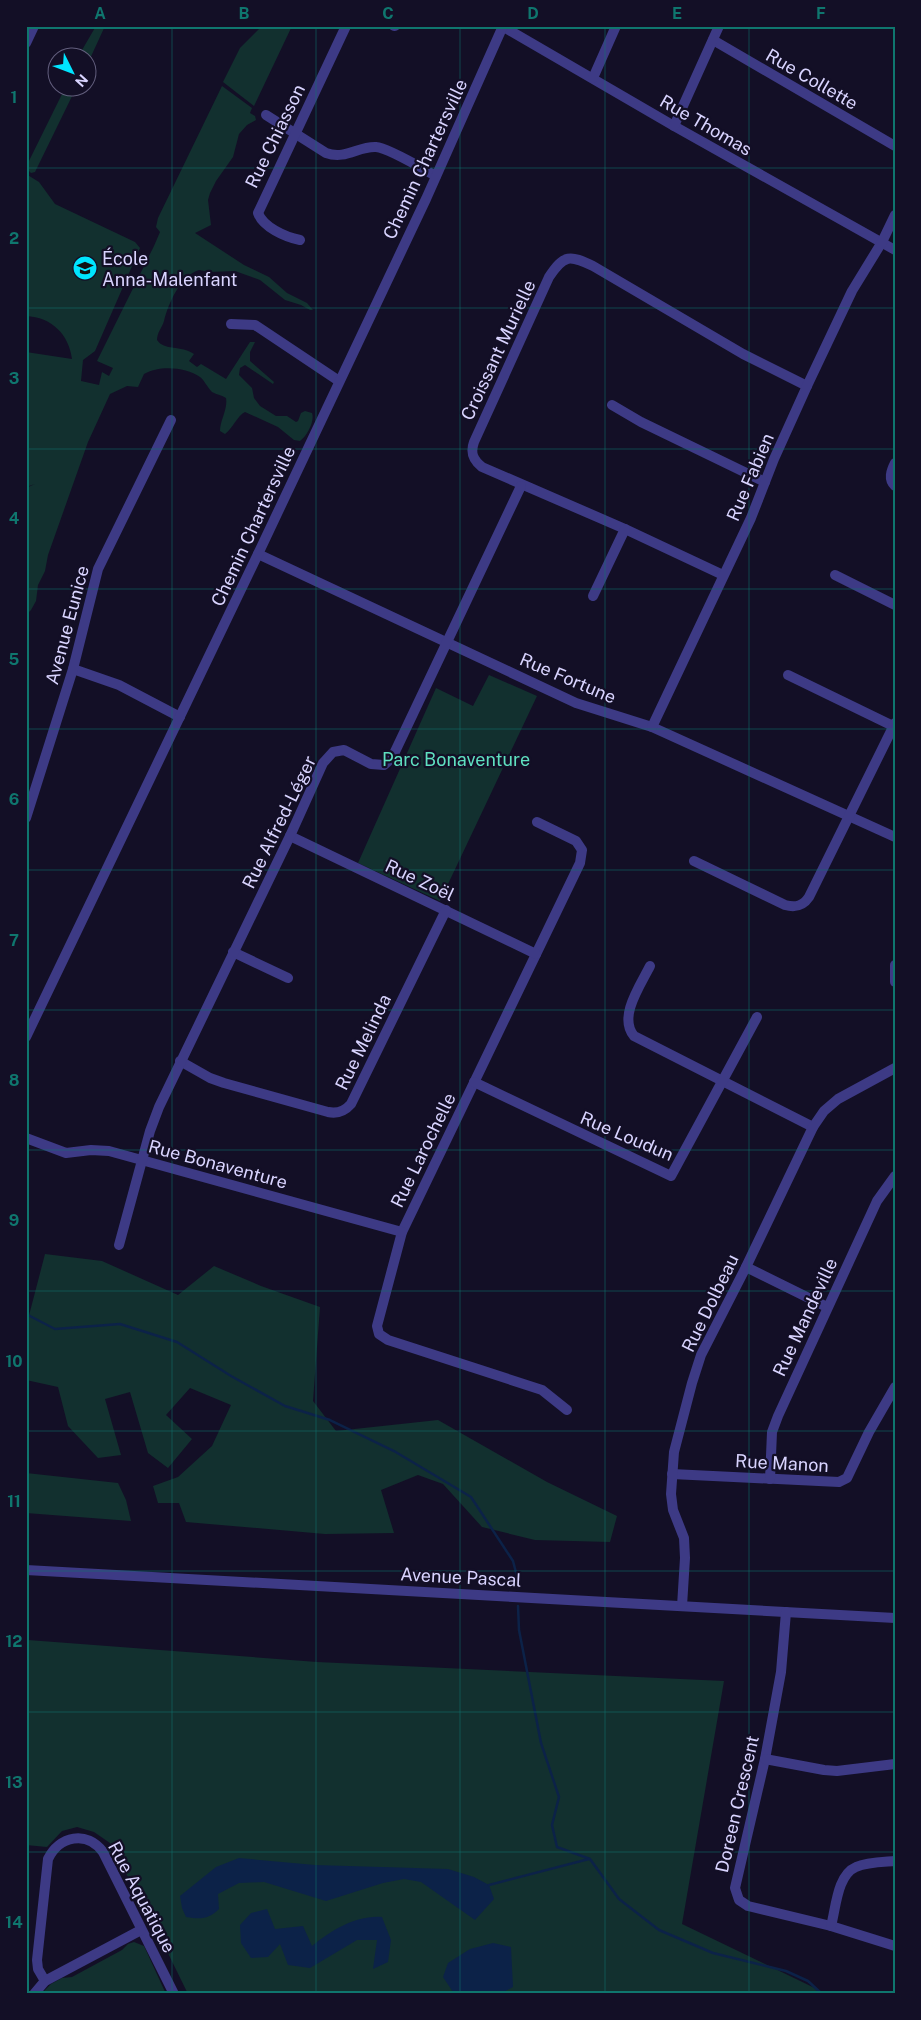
<svg xmlns="http://www.w3.org/2000/svg" width="921" height="2020" font-family="'Public Sans',sans-serif">
	<style>
		.green { fill: #12302f }
		.water { fill: #0c2248 }
		.lines { fill: none; stroke-linecap: round; stroke-linejoin: round }
		.stream { stroke: #0c2248; stroke-width: 2.5 }
		.minor { stroke: #3d3a85; stroke-width: 10 }
		.grid { fill: none; stroke: #0f766e; stroke-width: 1; stroke-opacity: 0.55 }
		.labels { text-anchor: middle; dominant-baseline: central; stroke-width: 4.5; stroke-linejoin: round; paint-order: stroke }
		.street-label { font-size: 18px; fill: #d9d4ff; stroke: #130f26 }
		.poi-label { font-size: 18px; fill: #d9d4ff; stroke: #130f26; text-anchor: start }
		.park-label { font-size: 18px; fill: #5fe0c0; stroke: #130f26 }
		.neatline { fill: none; stroke: #0f766e; stroke-width: 2 }
		.grid-label { font-size: 16px; text-anchor: middle; font-weight: bold; fill: #0f766e }
	</style>
	<rect width="100%" height="100%" fill="#130f26"/>
	<g class="green">
		<path d="M 96,26 L 105,26 L 88,63 L 88,58 L 78,57 Z"/>
		<path d="M 262,26 L 292,26 L 254,106 L 223,82 L 240,48 Z"/>
		<path d="M 222,86 L 252,108 L 250,113 L 255,116 L 256,120 L 247,125 L 239,134 L 233,157 L 216,181 L 210,193 L 208,200 L 211,225 L 195,233 L 244,265 L 269,277 L 287,293 L 307,303 L 313,310 L 310,310 L 301,305 L 285,300 L 260,280 L 235,271 L 210,272 L 199,270 C 181,275 168,304 164,321 C 162,328 157,332 157,340 C 164,351 181,345 194,354 L 189,361 L 197,367 L 201,364 L 226,379 L 250,342 L 255,342 L 250,352 L 250,361 L 274,382 L 273,384 L 245,365 L 240,368 L 239,375 L 252,388 L 254,398 L 260,406 L 276,416 L 287,416 L 296,422 L 298,421 L 301,413 L 305,411 L 312,413 C 315,421 307,436 300,441 L 294,440 L 278,427 L 245,412 C 237,416 233,428 225,434 L 220,431 C 220,420 228,409 226,398 C 222,395 217,395 212,392 C 207,387 205,381 200,377 C 186,367 159,365 144,374 L 138,387 L 127,386 L 110,394 L 88,442 L 48,555 L 45,571 L 38,585 L 36,601 L 31,610 L 26,615 L 26,488 L 35,484 L 26,487 L 26,352 L 72,359 C 69,335 52,317 26,316 L 26,174 L 39,182 L 55,204 L 135,242 L 140,248 L 95,351 L 83,360 L 81,381 L 99,385 L 102,372 L 109,376 L 113,368 L 97,361 L 154,246 L 160,232 L 156,227 L 158,218 Z"/>
		<path d="M 65,88 L 76,88 L 35,172 L 31,173 L 28,170 L 27,165 Z"/>
		<path d="M 489,675 L 537,696 L 440,901 L 358,863 L 436,688 L 473,706 Z"/>
		<path d="M 45,1254 L 102,1261 L 178,1295 L 214,1266 L 261,1286 L 320,1307 L 313,1401 L 336,1431 L 438,1420 L 547,1482 L 617,1516 L 610,1542 L 535,1540 L 482,1527 L 443,1484 L 418,1475 L 381,1490 L 394,1533 L 325,1534 L 186,1522 L 179,1503 L 158,1503 L 153,1486 L 178,1477 L 212,1446 L 231,1405 L 190,1388 L 166,1415 L 192,1439 L 168,1468 L 148,1453 L 130,1392 L 105,1399 L 121,1455 L 98,1458 L 68,1426 L 58,1387 L 26,1380 L 26,1327 Z"/>
		<path d="M 26,1473 L 118,1483 L 126,1500 L 131,1521 L 26,1513 Z"/>
		<path d="M 26,1570 L 28,1640 L 317,1662 L 724,1681 L 682,1924 L 827,1994 L 188,1994 L 139,1894 L 118,1861 L 110,1843 L 94,1832 L 77,1827 L 62,1831 L 47,1847 L 26,1845 Z"/>
		<path d="M 134,1942 L 144,1946 L 166,1994 L 41,1994 L 51,1984 L 62,1978 L 72,1977 L 122,1950 L 128,1944 Z"/>
	</g>
	<g class="water">
		<path d="M 239,1858 L 315,1865 L 448,1869 L 474,1877 L 489,1885 L 494,1899 L 475,1920 L 421,1882 L 404,1879 L 383,1883 L 326,1901 L 264,1882 L 239,1883 L 218,1894 L 219,1909 C 208,1920 200,1919 186,1917 L 182,1908 L 180,1896 L 216,1867 Z"/>
		<path d="M 267,1909 L 275,1929 L 303,1926 L 312,1946 C 332,1930 356,1915 382,1917 L 391,1940 L 388,1962 L 373,1969 L 377,1940 L 357,1940 L 310,1968 L 288,1965 L 280,1944 L 268,1957 L 251,1958 L 241,1943 L 240,1925 L 251,1913 Z"/>
		<path d="M 493,1943 L 511,1947 L 513,1987 L 500,1994 L 453,1992 L 443,1977 L 448,1963 L 470,1949 Z"/>
	</g>
	<g class="lines">
		<g class="stream">
			<path d="M 26,1314 L 55,1329 L 120,1324 L 177,1342 L 231,1376 L 285,1406 L 330,1420 L 394,1451 L 471,1497 L 513,1561 L 519,1584"/>
			<path d="M 518,1606 L 519,1630 L 541,1743 L 559,1797 L 552,1825 L 557,1847 L 590,1859 L 619,1899 L 659,1930 L 713,1953 L 786,1971 L 808,1981 L 822,1994"/>
			<path d="M 489,1885 L 589,1859"/>
		</g>
		<g class="minor">
			<path d="M 394,26 L 395,26"/>
			<path d="M 502,26 L 674,126 L 895,250"/>
			<path d="M 713,40 L 895,146"/>
			<path d="M 26,43 L 34,26"/>
			<path d="M 593,78 L 616,26"/>
			<path d="M 266,115 L 326,153 C 346,160 358,146 376,147 C 389,148 423,169 436,176"/>
			<path d="M 674,126 L 719,26"/>
			<path d="M 300,240 C 285,237 263,227 258,213 L 346,26"/>
			<path d="M 231,324 L 255,325 L 339,381"/>
			<path d="M 612,405 L 641,422 L 765,482"/>
			<path d="M 895,463 C 891,471 888,479 895,486"/>
			<path d="M 258,554 L 576,703 L 652,727 L 895,837"/>
			<path d="M 723,575 L 625,529 L 482,467 C 473,460 470,453 474,442 L 549,277 C 564,254 570,255 593,266 L 743,354 L 807,386"/>
			<path d="M 835,575 L 895,605"/>
			<path d="M 593,596 L 625,529"/>
			<path d="M 73,669 L 119,685 L 180,717"/>
			<path d="M 788,675 L 893,726"/>
			<path d="M 652,727 L 751,518 L 774,459 L 807,386 L 852,291 L 882,242 L 895,215"/>
			<path d="M 26,818 L 73,669 L 98,569 L 171,420"/>
			<path d="M 537,822 L 576,841 L 582,850 L 580,863 L 402,1232 L 377,1326 L 379,1334 L 388,1340 L 542,1390 L 567,1410"/>
			<path d="M 290,836 L 536,954"/>
			<path d="M 694,861 L 785,905 C 796,908 803,906 809,897 L 895,723"/>
			<path d="M 233,952 L 288,978"/>
			<path d="M 895,965 L 895,982"/>
			<path d="M 650,966 C 640,986 618,1017 634,1036 L 813,1127"/>
			<path d="M 26,1037 L 258,554 L 426,199 L 503,26"/>
			<path d="M 180,1061 L 210,1078 L 224,1083 L 328,1112 C 337,1114 344,1112 351,1104 L 446,910"/>
			<path d="M 474,1082 L 671,1176 L 757,1017"/>
			<path d="M 26,1138 L 66,1153 L 91,1150 L 109,1151 L 402,1232"/>
			<path d="M 119,1245 L 150,1131 L 159,1107 L 290,836 L 323,763 L 333,752 L 344,750 L 371,764 L 384,765 L 392,758 L 521,486"/>
			<path d="M 746,1267 L 827,1307"/>
			<path d="M 672,1474 L 839,1482 L 847,1478 L 869,1432 L 895,1387"/>
			<path d="M 770,1479 L 772,1432 L 778,1416 L 877,1201 L 895,1176"/>
			<path d="M 26,1570 L 895,1618"/>
			<path d="M 682,1606 L 685,1558 L 684,1538 L 673,1510 L 671,1494 L 674,1452 L 692,1383 L 701,1355 L 746,1267 L 813,1127 L 824,1111 L 838,1099 L 895,1068"/>
			<path d="M 786,1612 L 781,1672 L 765,1759 L 735,1888 L 739,1900 L 748,1906 L 831,1926 L 895,1946"/>
			<path d="M 765,1759 L 824,1770 L 837,1771 L 895,1764"/>
			<path d="M 831,1926 C 836,1908 837,1875 856,1867 C 867,1862 883,1862 895,1861"/>
			<path d="M 45,1981 L 38,1969 L 37,1960 L 48,1859 C 59,1836 87,1830 103,1852 L 174,1994"/>
			<path d="M 34,1994 L 45,1981 L 141,1930"/>
		</g>
	</g>
	<path class="grid" d="M 172,26 L 172,1994M 316,26 L 316,1994M 460,26 L 460,1994M 605,26 L 605,1994M 749,26 L 749,1994M 26,168 L 895,168M 26,308 L 895,308M 26,449 L 895,449M 26,589 L 895,589M 26,729 L 895,729M 26,870 L 895,870M 26,1010 L 895,1010M 26,1150 L 895,1150M 26,1291 L 895,1291M 26,1431 L 895,1431M 26,1571 L 895,1571M 26,1712 L 895,1712M 26,1852 L 895,1852"/>
	<defs>
		<symbol id="school-disc" viewBox="-11 -11 22 22"><circle r="9.5" fill="#00e5ff" stroke="#130f26"/><path d="M0-5L7-2L0 1L-7-2ZM-4 1L0 2.5L4 1V4Q0 6-4 4Z" fill="#111"/></symbol>
	</defs>
	<g fill-rule="evenodd">
		<use href="#school-disc" x="71" y="254" width="28" height="28"/>
	</g>
	<g class="labels">
		<g class="street-label">
			<text transform="translate(812 79) rotate(30)">Rue Collette</text>
			<text transform="translate(706 125) rotate(30)">Rue Thomas</text>
			<text transform="translate(275 136) rotate(-64)">Rue Chiasson</text>
			<text transform="translate(425 159) rotate(-65)">Chemin Chartersville</text>
			<text transform="translate(498 350) rotate(-65)">Croissant Murielle</text>
			<text transform="translate(750 477) rotate(-67)">Rue Fabien</text>
			<text transform="translate(253 526) rotate(-65)">Chemin Chartersville</text>
			<text transform="translate(67 625) rotate(-75)">Avenue Eunice</text>
			<text transform="translate(568 678) rotate(23)">Rue Fortune</text>
			<text transform="translate(279 822) rotate(-64)">Rue Alfred-Léger</text>
			<text transform="translate(420 880) rotate(25)">Rue Zoël</text>
			<text transform="translate(363 1042) rotate(-64)">Rue Melinda</text>
			<text transform="translate(627 1136) rotate(23)">Rue Loudun</text>
			<text transform="translate(423 1150) rotate(-64)">Rue Larochelle</text>
			<text transform="translate(218 1164) rotate(15)">Rue Bonaventure</text>
			<text transform="translate(710 1303) rotate(-64)">Rue Dolbeau</text>
			<text transform="translate(805 1317) rotate(-65)">Rue Mandeville</text>
			<text transform="translate(782 1463) rotate(3)">Rue Manon</text>
			<text transform="translate(461 1577) rotate(3)">Avenue Pascal</text>
			<text transform="translate(737 1804) rotate(-77)">Doreen Crescent</text>
			<text transform="translate(142 1897) rotate(62)">Rue Aquatique</text>
		</g>
		<g class="poi-label">
			<text x="102" y="258">École<tspan x="102" dy="21">Anna-Malenfant</tspan></text>
		</g>
		<g class="park-label">
			<text x="456" y="759">Parc Bonaventure</text>
		</g>
	</g>
	<rect width="921" height="2020" fill="none" stroke="#130f26" stroke-width="55"/>
	<g transform="translate(72 72) rotate(132)"><circle r="24" fill="#130f26" stroke="#625e7d"/>
	<path d="M0-4L9 19L0 12L-9 19Z" fill="#00e5ff"/>
	<text y="-8" font-size="14" font-weight="bold" text-anchor="middle" fill="#d9d4ff">N</text>
	</g>
	<rect x="28" y="28" width="866" height="1964" class="neatline"/>
	<g class="grid-label">
		<text x="100" y="19">A</text>
		<text x="244" y="19">B</text>
		<text x="388" y="19">C</text>
		<text x="533" y="19">D</text>
		<text x="677" y="19">E</text>
		<text x="821" y="19">F</text>
		<text x="14" y="103">1</text>
		<text x="14" y="244">2</text>
		<text x="14" y="384">3</text>
		<text x="14" y="524">4</text>
		<text x="14" y="665">5</text>
		<text x="14" y="805">6</text>
		<text x="14" y="946">7</text>
		<text x="14" y="1086">8</text>
		<text x="14" y="1226">9</text>
		<text x="14" y="1367">10</text>
		<text x="14" y="1507">11</text>
		<text x="14" y="1647">12</text>
		<text x="14" y="1788">13</text>
		<text x="14" y="1928">14</text>
	</g>
</svg>
